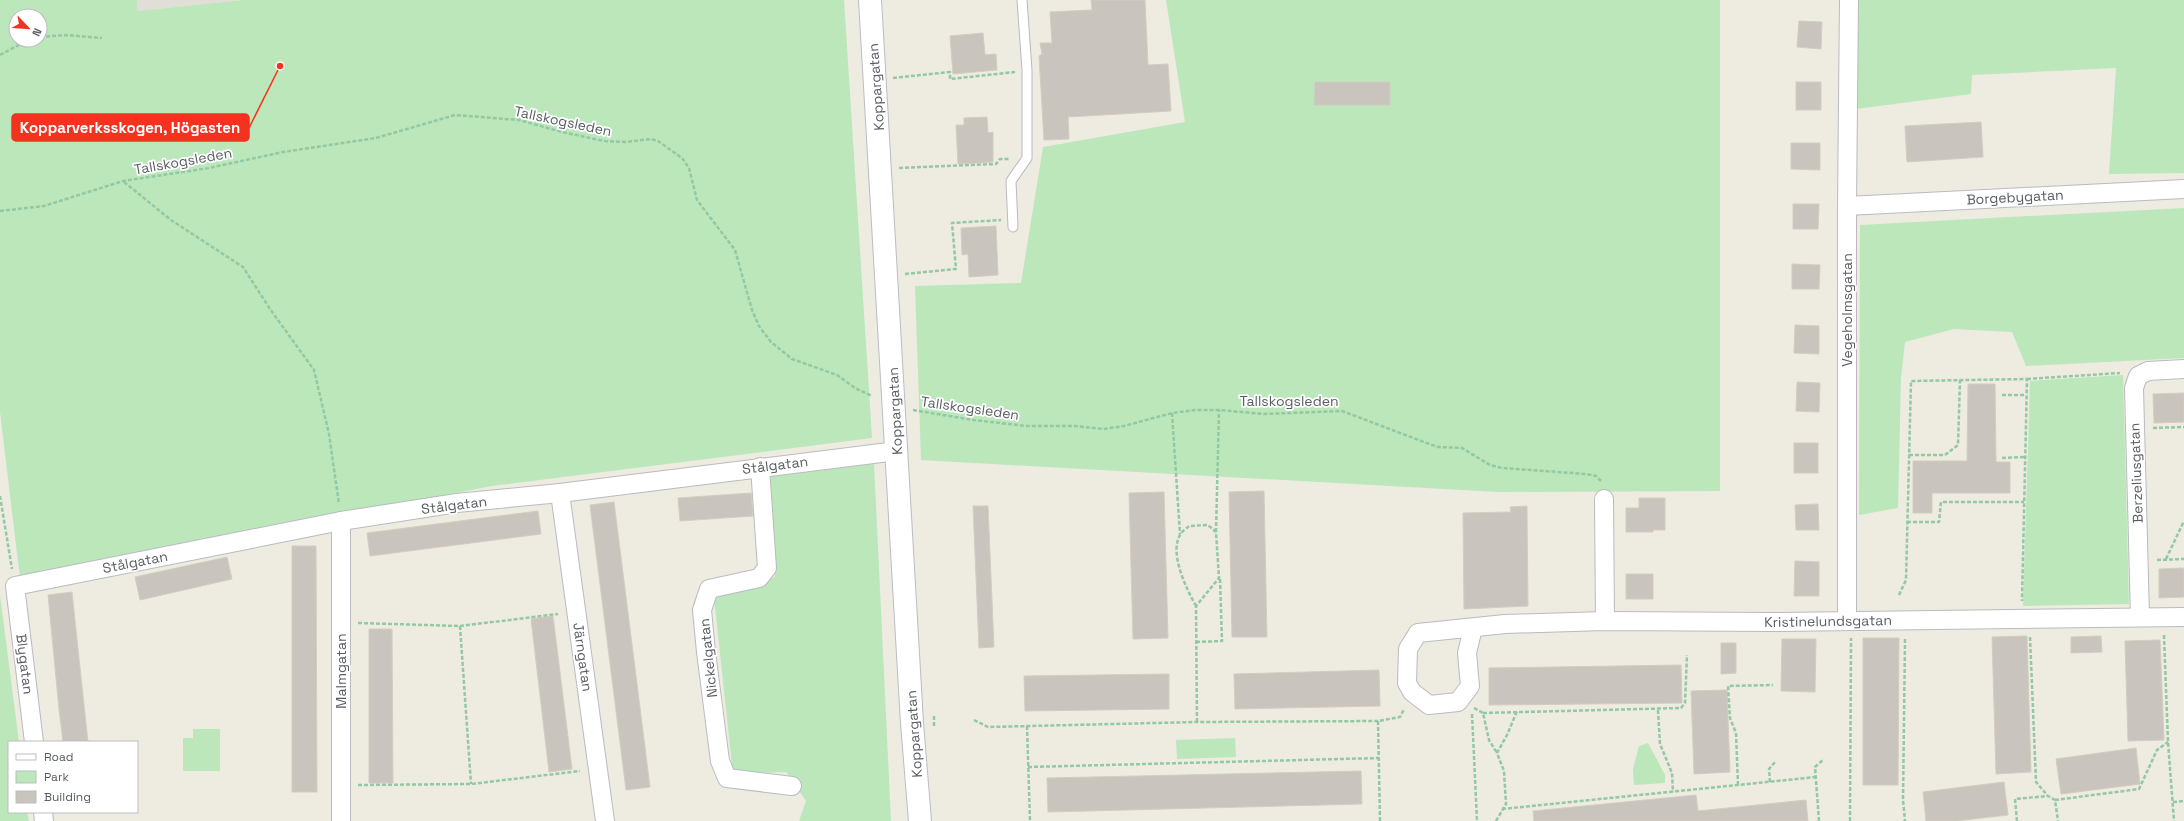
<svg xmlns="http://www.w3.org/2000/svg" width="2184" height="821" font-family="'Space Grotesk',sans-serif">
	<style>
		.industrial { fill: #e1ded8 }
		.green { fill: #bbe7bb; fill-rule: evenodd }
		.building { fill: #c9c4be; stroke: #d3cdbf }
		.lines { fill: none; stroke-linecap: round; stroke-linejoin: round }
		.lane-casing { stroke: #b9bbc1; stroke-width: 11 }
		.street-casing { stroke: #b9bbc1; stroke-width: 20 }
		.secondary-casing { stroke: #b9bdc4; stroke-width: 24 }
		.path { stroke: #93c8a4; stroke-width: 2.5; stroke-dasharray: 4 2; stroke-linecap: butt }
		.lane { stroke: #fff; stroke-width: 9 }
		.street { stroke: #fff; stroke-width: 18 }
		.secondary { stroke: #fff; stroke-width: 22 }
		.labels { text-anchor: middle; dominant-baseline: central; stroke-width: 3.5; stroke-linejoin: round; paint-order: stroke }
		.street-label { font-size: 14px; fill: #595d63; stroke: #fff }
		.leader { fill: none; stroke: #f5321f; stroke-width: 1.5 }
		.callout-dot { fill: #f5321f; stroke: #fff; stroke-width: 1.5 }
		.callout { fill: #f5321f; stroke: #f5321f; stroke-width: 1.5 }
		.callout-label { font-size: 15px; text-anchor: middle; font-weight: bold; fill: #fff }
	</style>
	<rect width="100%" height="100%" fill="#eeebe0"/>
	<path class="industrial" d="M 137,0 L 242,0 L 138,11 Z"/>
	<g class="green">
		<path d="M 0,0 L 137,0 L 138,11 L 242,0 L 844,0 L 872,438 L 492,486 L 20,578 L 0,412 ZM 16,16 L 40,16 L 40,40 L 16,40 Z"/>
		<path d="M 1166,0 L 1720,0 L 1720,491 L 1498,492 L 921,460 L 915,286 L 1021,283 L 1043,147 L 1185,122 Z"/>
		<path d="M 1858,0 L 2184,0 L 2184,173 L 2109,174 L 2116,68 L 1972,75 L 1971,94 L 1856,109 Z"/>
		<path d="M 2184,208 L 2184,358 L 2026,366 L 2012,332 L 1954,329 L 1905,342 L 1901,378 L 1898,508 L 1859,515 L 1860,225 Z"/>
		<path d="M 2123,375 L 2129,604 L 2023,606 L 2030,381 Z"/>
		<path d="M 874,463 L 891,821 L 799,821 L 806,801 L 786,772 L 733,774 L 714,598 L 775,577 L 767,476 Z"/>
		<path d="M 0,595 L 19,742 L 9,742 L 9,812 L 27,812 L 29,821 L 0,821 Z"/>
		<path d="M 193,729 L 220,729 L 220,771 L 183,771 L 183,738 L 193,738 Z"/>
		<path d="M 1235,738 L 1236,757 L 1177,759 L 1176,740 Z"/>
		<path d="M 1648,743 L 1665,775 L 1665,783 L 1634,785 L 1633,769 L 1639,746 Z"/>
	</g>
	<g class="building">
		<path d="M 1091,0 L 1145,0 L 1148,65 L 1168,64 L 1171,111 L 1068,117 L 1069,139 L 1044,140 L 1039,56 L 1042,54 L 1040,43 L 1052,43 L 1050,12 L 1092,10 Z"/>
		<path d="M 1799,21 L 1822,22 L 1821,49 L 1797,47 Z"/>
		<path d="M 983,33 L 985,55 L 996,54 L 997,70 L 953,74 L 950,36 Z"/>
		<path d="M 1315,82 L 1390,82 L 1390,105 L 1314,105 Z"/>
		<rect x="1796" y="82" width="25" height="28"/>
		<path d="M 987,117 L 988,133 L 993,132 L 993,162 L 958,164 L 956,125 L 964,125 L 964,118 Z"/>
		<path d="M 1981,122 L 1983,157 L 1907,162 L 1905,126 Z"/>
		<path d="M 1791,143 L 1820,143 L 1820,170 L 1791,169 Z"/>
		<path d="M 1793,204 L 1819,204 L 1818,229 L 1793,229 Z"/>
		<path d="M 996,226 L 998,275 L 969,277 L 968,254 L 962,255 L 961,228 Z"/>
		<path d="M 1792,264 L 1820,265 L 1819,289 L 1792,289 Z"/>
		<path d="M 1795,325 L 1819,326 L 1819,354 L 1794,353 Z"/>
		<path d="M 1797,382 L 1820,383 L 1819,412 L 1796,411 Z"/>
		<path d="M 1968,384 L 1995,384 L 1996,462 L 2010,462 L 2010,493 L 1932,493 L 1932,513 L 1913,513 L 1913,461 L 1967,461 Z"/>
		<path d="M 2184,393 L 2184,422 L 2154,423 L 2153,394 Z"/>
		<rect x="1794" y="443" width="24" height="30"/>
		<path d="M 1264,491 L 1267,637 L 1232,637 L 1229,492 Z"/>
		<path d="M 1164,492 L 1168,638 L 1133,639 L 1129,493 Z"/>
		<path d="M 751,493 L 753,516 L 680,521 L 678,498 Z"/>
		<path d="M 1639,498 L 1665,498 L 1665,530 L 1653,530 L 1653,532 L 1626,532 L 1626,508 L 1639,508 Z"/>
		<path d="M 614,502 L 650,787 L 626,790 L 590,505 Z"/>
		<path d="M 1818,504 L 1819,530 L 1796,530 L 1795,505 Z"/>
		<path d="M 973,506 L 988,506 L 994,647 L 979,648 Z"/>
		<path d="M 1527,506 L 1528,606 L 1464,609 L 1463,513 L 1511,512 L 1510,507 Z"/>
		<path d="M 538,511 L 541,534 L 370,556 L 367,533 Z"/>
		<path d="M 292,546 L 316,546 L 317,792 L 292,792 Z"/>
		<path d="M 227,557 L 232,579 L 140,600 L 135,577 Z"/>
		<path d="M 1795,561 L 1819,562 L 1819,596 L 1794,596 Z"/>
		<path d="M 2184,568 L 2184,597 L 2159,598 L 2159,569 Z"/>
		<rect x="1626" y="574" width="27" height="25"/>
		<path d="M 72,592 L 80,668 L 88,742 L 63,742 L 59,709 L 48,595 Z"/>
		<path d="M 553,616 L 572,769 L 549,772 L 531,619 Z"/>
		<path d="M 369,629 L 392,629 L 393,783 L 369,783 Z"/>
		<path d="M 2027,636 L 2031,772 L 1996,774 L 1992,637 Z"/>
		<path d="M 2101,636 L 2102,652 L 2071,653 L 2071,637 Z"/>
		<path d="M 1863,638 L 1899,638 L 1898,785 L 1863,785 Z"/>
		<path d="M 1782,639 L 1816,639 L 1815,692 L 1781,691 Z"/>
		<path d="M 2160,640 L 2164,740 L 2128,741 L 2125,641 Z"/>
		<path d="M 1721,643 L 1736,643 L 1736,673 L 1721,674 Z"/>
		<path d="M 1681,665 L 1682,703 L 1489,705 L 1489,668 Z"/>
		<path d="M 1379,670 L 1380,706 L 1235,709 L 1234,674 Z"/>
		<path d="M 1169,674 L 1169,709 L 1025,711 L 1024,676 Z"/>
		<path d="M 1727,690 L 1730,772 L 1694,774 L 1691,691 Z"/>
		<path d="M 2136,748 L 2140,784 L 2061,794 L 2056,759 Z"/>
		<path d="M 1361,771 L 1362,804 L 1048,812 L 1047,778 Z"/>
		<path d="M 2004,782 L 2008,815 L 1956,821 L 1926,821 L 1923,792 Z"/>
		<path d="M 1696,795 L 1698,811 L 1806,800 L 1808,821 L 1534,821 L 1533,811 Z"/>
	</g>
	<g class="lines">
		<defs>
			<path id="lane" d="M 1013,227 L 1011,181 L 1027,158 L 1027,70 L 1022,0"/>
			<g id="street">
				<path d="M 1847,206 L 2184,189"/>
				<path d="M 760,467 L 767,568 L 759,578 L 709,589 L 702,610 L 706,652 L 720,761 L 727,778 L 792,786"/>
				<path d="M 560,493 L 605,821"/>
				<path d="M 1604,499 L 1605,621"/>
				<path d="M 341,521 L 341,821"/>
				<path d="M 2140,617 L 2134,388 L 2138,376 L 2148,371 L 2184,369"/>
				<path d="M 1847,621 L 1847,206 L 1849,0"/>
				<path d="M 1473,628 L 1467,653 L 1470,686 L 1458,702 L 1429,705 L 1412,692 L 1407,683 L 1408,649 L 1418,633 L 1505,624 L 1605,621 L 1773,622 L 2184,617"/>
				<path d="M 34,742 L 15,586 L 341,521 L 457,503 L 560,493 L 897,451"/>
				<path d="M 43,812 L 44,821"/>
			</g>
			<path id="secondary" d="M 870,0 L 912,723 L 920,821"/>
		</defs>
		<use href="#lane" class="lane-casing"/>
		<use href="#street" class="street-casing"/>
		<use href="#secondary" class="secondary-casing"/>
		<g class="path">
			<path d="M 40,37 L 66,35 L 102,38"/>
			<path d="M 0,55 L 28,40"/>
			<path d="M 893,78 L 950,72 L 950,79 L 1015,72"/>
			<path d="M 899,168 L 996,164 L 1000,159 L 1009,159"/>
			<path d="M 124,182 L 171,220 L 243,267 L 270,309 L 314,370 L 329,434 L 339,504"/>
			<path d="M 0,211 L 44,206 L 123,181 L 209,168 L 283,152 L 376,138 L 455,115 L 519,120 L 562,132 L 604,141 L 626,142 L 651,139 L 658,141 L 682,158 L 689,168 L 697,200 L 735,250 L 752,310 L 759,326 L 771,342 L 792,359 L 837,375 L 855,388 L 872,396"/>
			<path d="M 905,274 L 956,269 L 952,223 L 1001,220"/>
			<path d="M 2027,379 L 2120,373"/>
			<path d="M 2002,395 L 2026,395"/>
			<path d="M 913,410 L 973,420 L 1027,426 L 1075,426 L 1103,429 L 1124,426 L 1172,413 L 1195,410 L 1219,410 L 1264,414 L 1342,411 L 1424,442 L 1438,447 L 1462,448 L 1490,465 L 1502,468 L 1586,474 L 1596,476 L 1601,481"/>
			<path d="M 1172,413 L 1180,534"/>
			<path d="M 2153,428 L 2184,427"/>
			<path d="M 1909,455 L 1945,455 L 1958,445 L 1960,380"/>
			<path d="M 2002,458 L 2025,457"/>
			<path d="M 0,496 L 12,569"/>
			<path d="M 1907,522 L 1939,522 L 1941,502 L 2024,502"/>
			<path d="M 1216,532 L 1219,410"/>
			<path d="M 2166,559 L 2184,521"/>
			<path d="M 2157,560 L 2184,559"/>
			<path d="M 1899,595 L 1906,580 L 1911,381 L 2027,379 L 2022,601"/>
			<path d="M 1196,606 C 1187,590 1169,554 1180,535 C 1182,531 1187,528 1189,526 L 1208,525 L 1216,532 L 1219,578 L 1196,606 L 1197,722"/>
			<path d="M 358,623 L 460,626 L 558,614"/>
			<path d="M 460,626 L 471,784"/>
			<path d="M 2164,635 L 2168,742 L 2174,821"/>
			<path d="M 2030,637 L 2036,782 L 2048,796 L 2055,800 L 2058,821"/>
			<path d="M 1905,639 L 1903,800 L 1905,821"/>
			<path d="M 1196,642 L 1222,641 L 1220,579"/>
			<path d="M 1474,708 L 1483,713 L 1489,740 L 1497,753"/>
			<path d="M 1658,710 L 1660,744 L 1672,773 L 1673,792"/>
			<path d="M 1483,713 L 1681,708 L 1685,703 L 1687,655"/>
			<path d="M 1472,714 L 1477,821"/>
			<path d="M 934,716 L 934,727"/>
			<path d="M 974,720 L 988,727 L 1197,722 L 1378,721"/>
			<path d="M 1027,726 L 1030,821"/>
			<path d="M 1028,767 L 1379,758"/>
			<path d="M 1770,782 L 1769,769 L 1775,762"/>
			<path d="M 358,785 L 471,784 L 580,771"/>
			<path d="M 1738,785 L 1736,733 L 1730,718 L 1728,686 L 1773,685"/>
			<path d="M 2055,800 L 2139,789 L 2157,750 L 2168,742"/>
			<path d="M 2173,802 L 2184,801"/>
			<path d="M 1502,809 L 1816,777"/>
			<path d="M 1380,821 L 1378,721 L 1400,717 L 1404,709"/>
			<path d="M 1496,821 L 1506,804 L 1504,771 L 1497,753 L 1507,735 L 1517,711"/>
			<path d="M 1819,821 L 1815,767 L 1824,759"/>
			<path d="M 1850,821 L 1851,638"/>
			<path d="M 2017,821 L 2015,799 L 2048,796"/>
		</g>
		<use href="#lane" class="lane"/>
		<use href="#street" class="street"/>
		<use href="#secondary" class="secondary"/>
	</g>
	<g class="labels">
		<g class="street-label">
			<text transform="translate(876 87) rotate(-94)">Koppargatan</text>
			<text transform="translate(563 121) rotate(12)">Tallskogsleden</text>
			<text transform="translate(183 161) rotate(-10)">Tallskogsleden</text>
			<text transform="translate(2015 197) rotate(-3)">Borgebygatan</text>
			<text transform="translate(1847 310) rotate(-90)">Vegeholmsgatan</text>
			<text x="1289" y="401">Tallskogsleden</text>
			<text transform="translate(970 408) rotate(8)">Tallskogsleden</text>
			<text transform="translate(895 411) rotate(-93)">Koppargatan</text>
			<text transform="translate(775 465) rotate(-7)">Stålgatan</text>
			<text transform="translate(2136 473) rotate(-92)">Berzeliusgatan</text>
			<text transform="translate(454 505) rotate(-7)">Stålgatan</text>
			<text transform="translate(135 562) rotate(-11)">Stålgatan</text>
			<text transform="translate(1828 621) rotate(-1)">Kristinelundsgatan</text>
			<text transform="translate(583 657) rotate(82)">Järngatan</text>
			<text transform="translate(708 658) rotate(-96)">Nickelgatan</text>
			<text transform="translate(25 664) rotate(83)">Blygatan</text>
			<text transform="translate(341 671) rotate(-90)">Malmgatan</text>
			<text transform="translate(914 734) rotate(-94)">Koppargatan</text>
		</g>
	</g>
	<path class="leader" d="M280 66L249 128"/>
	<circle class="callout-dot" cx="280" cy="66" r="4"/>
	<rect class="callout" x="12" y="114" width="237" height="27" rx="4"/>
	<g class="callout-label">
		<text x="130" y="133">Kopparverksskogen, Högasten</text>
	</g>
	<rect x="8" y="741" width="130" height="72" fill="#ffffff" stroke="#bdbec1"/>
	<rect x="16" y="754" width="20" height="6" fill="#ffffff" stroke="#bdbec1"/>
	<text x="44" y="761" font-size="12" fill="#595d63">Road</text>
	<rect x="16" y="771" width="20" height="12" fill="#bbe7bb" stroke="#bdbec1"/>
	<text x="44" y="781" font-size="12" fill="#595d63">Park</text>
	<rect x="16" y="791" width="20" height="12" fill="#c9c4be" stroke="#bdbec1"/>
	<text x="44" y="801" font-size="12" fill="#595d63">Building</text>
	<g transform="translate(28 28) rotate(115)"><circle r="19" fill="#ffffff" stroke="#bdbec1"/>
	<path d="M0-3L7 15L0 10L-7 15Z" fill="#f5321f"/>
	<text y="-6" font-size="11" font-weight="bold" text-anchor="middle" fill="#595d63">N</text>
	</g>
</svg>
